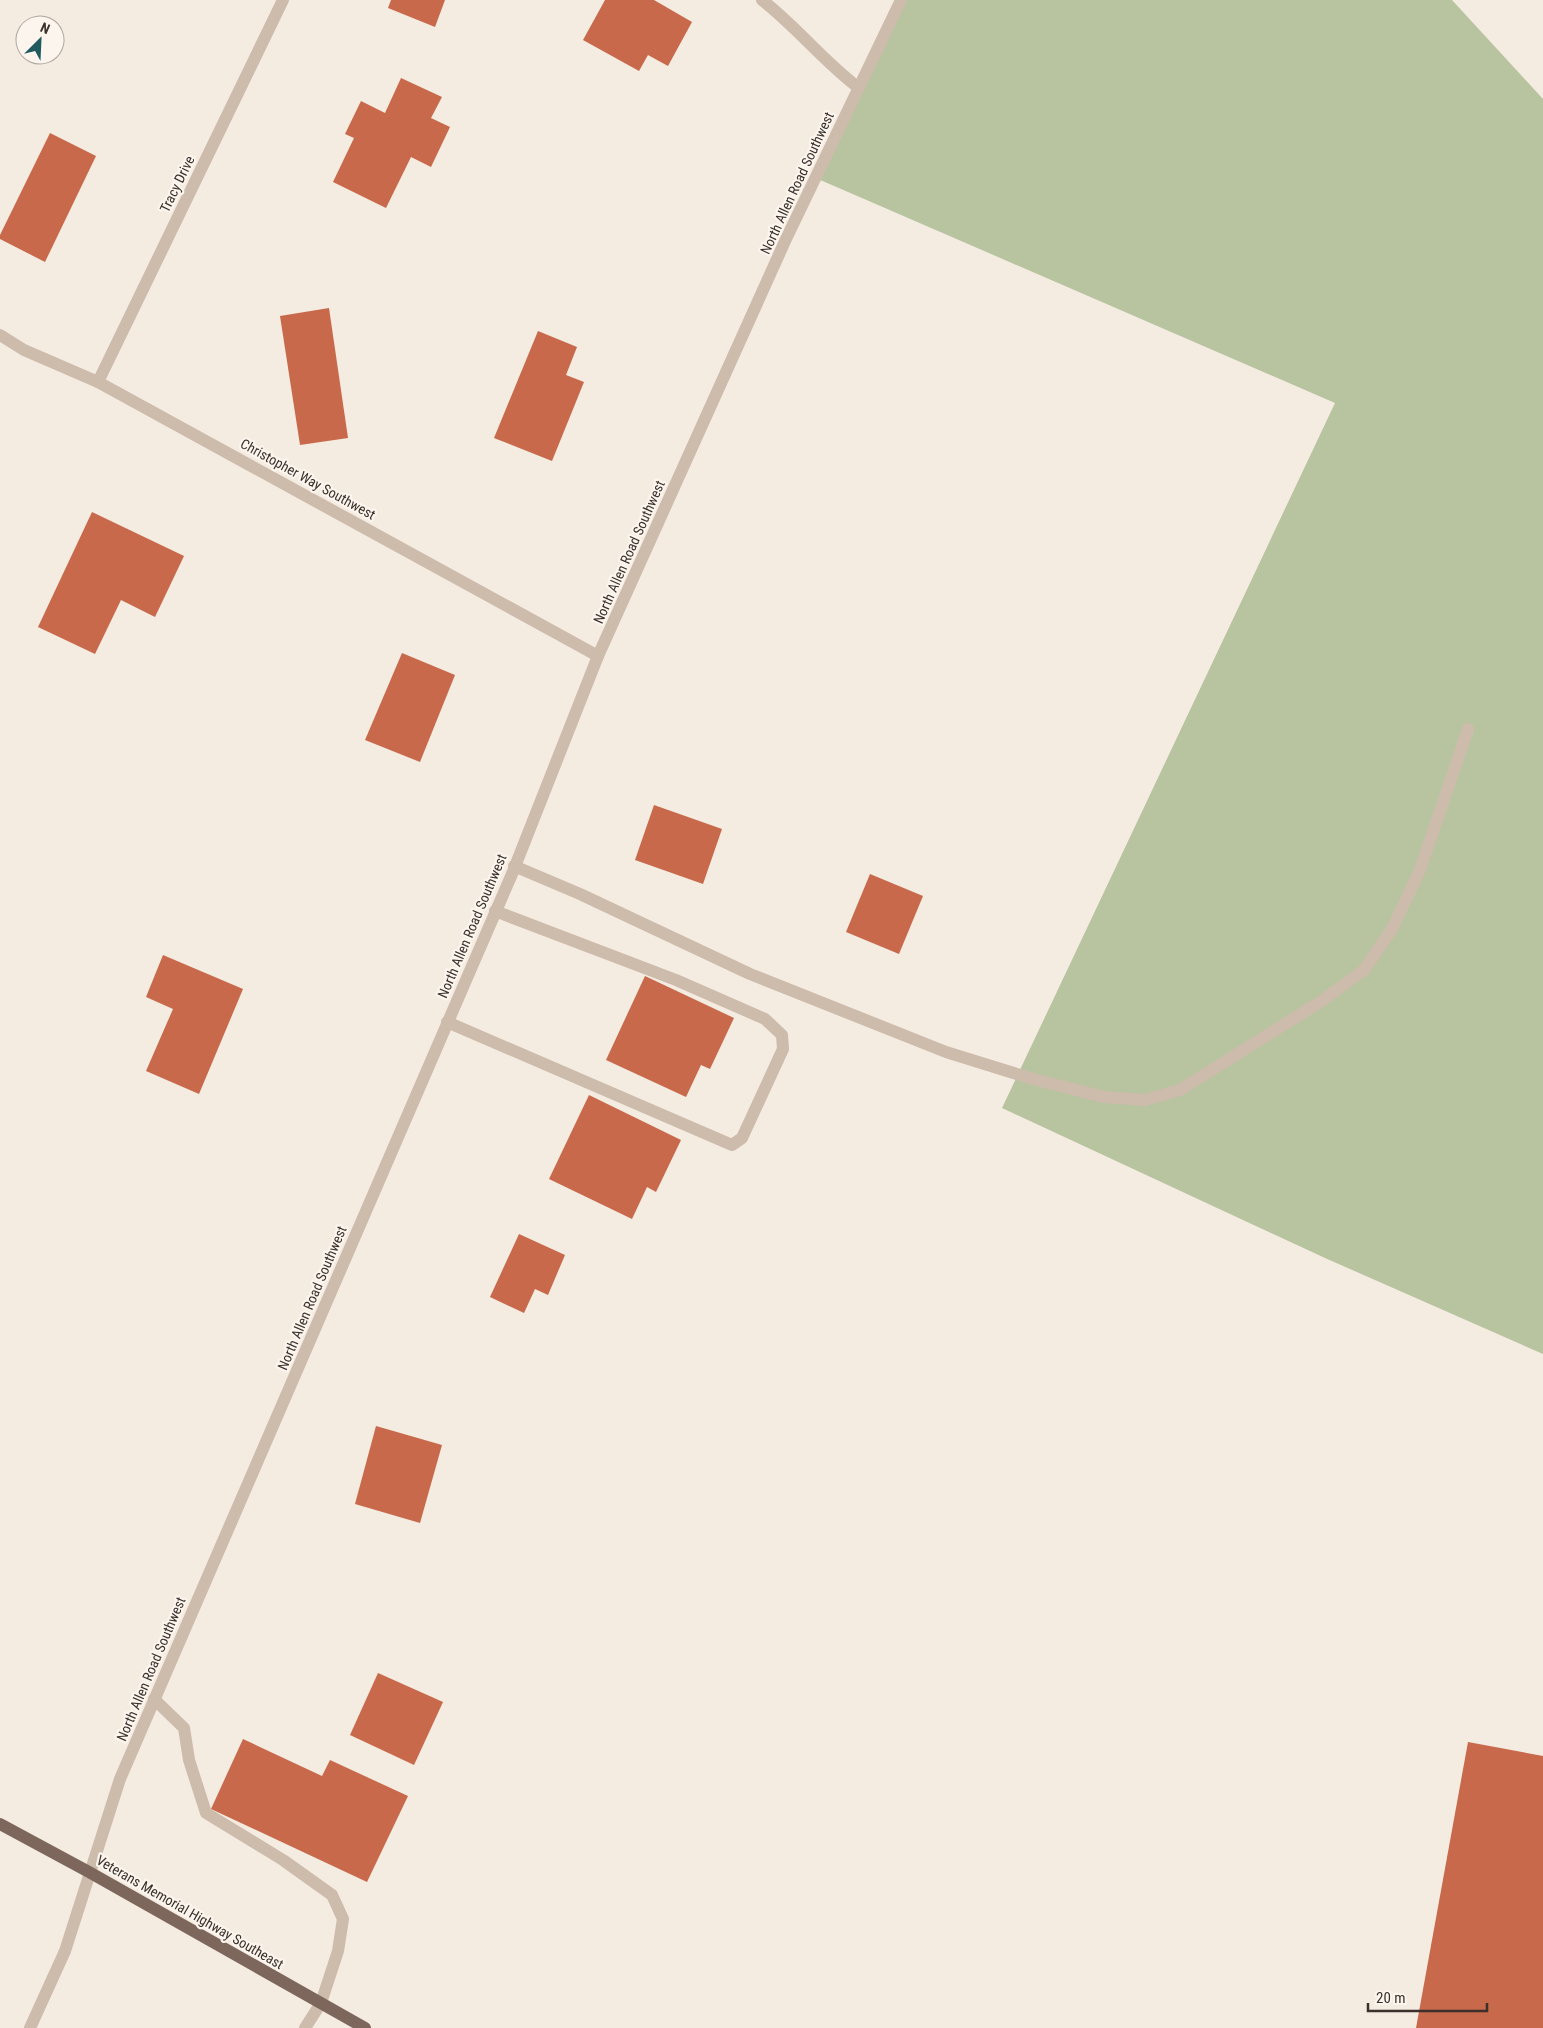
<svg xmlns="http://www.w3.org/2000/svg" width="1543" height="2028" font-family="'Roboto Condensed',sans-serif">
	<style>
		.green { fill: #b8c4a0 }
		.building { fill: #c8694b }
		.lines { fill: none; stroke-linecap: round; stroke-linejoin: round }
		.lane { stroke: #cdbbac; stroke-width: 12 }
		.street { stroke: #cdbbac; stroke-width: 12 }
		.primary { stroke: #7d675c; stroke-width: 12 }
		.labels { text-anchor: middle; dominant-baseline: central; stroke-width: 4.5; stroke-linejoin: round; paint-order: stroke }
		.street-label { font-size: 14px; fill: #3b302b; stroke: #fbf5ee }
	</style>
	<rect width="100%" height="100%" fill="#f4ebe1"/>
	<path class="green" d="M 898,0 L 1452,0 L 1543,99 L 1543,1354 L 1325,1258 L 1002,1108 L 1335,403 L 818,179 Z"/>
	<g class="building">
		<path d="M 391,0 L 445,0 L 435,27 L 388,8 Z"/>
		<path d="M 605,0 L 654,0 L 692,22 L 668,66 L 648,55 L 639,71 L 583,40 Z"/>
		<path d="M 401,78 L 442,97 L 431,118 L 450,127 L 431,167 L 411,157 L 386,208 L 333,182 L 354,138 L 345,134 L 361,101 L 385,113 Z"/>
		<path d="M 50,133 L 96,156 L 45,262 L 0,239 L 0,235 Z"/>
		<path d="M 329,308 L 348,438 L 300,445 L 280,316 Z"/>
		<path d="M 538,331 L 577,347 L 566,375 L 584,382 L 552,461 L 494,438 Z"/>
		<path d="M 92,512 L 184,556 L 155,617 L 121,600 L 95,654 L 38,627 Z"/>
		<path d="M 402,653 L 455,675 L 420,762 L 365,740 Z"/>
		<path d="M 654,805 L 722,829 L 703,884 L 635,860 Z"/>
		<path d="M 870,874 L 923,896 L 899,954 L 846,932 Z"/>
		<path d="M 163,955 L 243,989 L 199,1094 L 146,1071 L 173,1009 L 146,997 Z"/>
		<path d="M 645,976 L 734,1018 L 710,1069 L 701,1065 L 686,1097 L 606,1060 Z"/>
		<path d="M 589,1095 L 681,1140 L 656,1192 L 647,1187 L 632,1219 L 549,1179 Z"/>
		<path d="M 519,1234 L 565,1255 L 548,1295 L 535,1289 L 524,1313 L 490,1297 Z"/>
		<path d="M 376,1426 L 442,1445 L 420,1523 L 355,1504 Z"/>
		<path d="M 378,1673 L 443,1702 L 414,1765 L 350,1735 Z"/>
		<path d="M 243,1739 L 322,1776 L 330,1760 L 408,1796 L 367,1882 L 211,1809 Z"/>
		<path d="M 1468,1742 L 1543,1756 L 1543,2028 L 1416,2028 Z"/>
	</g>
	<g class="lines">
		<g class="lane">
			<path d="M 762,0 C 797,27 824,62 859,88"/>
			<path d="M 514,866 L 580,894 L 750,974 L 946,1052 L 1033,1079 L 1104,1097 L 1145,1100 L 1180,1090 L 1320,1002 L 1364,970 L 1392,929 L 1420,870 L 1468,729"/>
			<path d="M 447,1022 L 732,1145 L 742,1138 L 783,1049 L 782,1035 L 765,1019 L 676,980 L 495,911"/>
			<path d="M 154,1699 L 184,1728 L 189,1760 L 206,1813 L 283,1860 L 332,1895 L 343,1919 L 338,1951 L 321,2003 L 305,2028"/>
		</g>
		<g class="street">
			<path d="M 0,335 L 24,350 L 98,382 L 598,656"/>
			<path d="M 98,382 L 283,0"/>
			<path d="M 30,2028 L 65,1951 L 120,1779 L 512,874 L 598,656 L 786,239 L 901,0"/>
		</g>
		<path class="primary" d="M 0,1824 L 89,1872 L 365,2028"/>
	</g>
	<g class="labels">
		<g class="street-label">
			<text transform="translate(797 183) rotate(-65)">North Allen Road Southwest</text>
			<text transform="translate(177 184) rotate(-64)">Tracy Drive</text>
			<text transform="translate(308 479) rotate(29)">Christopher Way Southwest</text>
			<text transform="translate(629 552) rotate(-66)">North Allen Road Southwest</text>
			<text transform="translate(472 926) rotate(-67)">North Allen Road Southwest</text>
			<text transform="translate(312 1298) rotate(-67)">North Allen Road Southwest</text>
			<text transform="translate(151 1669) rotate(-67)">North Allen Road Southwest</text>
			<text transform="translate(190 1912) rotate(30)">Veterans Memorial Highway Southeast</text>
		</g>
	</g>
	<g transform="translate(40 40) rotate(24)"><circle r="24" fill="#fbf5ee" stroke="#aea6a0"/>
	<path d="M0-4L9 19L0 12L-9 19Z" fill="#1f5a5e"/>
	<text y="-8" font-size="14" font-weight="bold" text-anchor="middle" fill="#3b302b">N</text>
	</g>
	<path d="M1368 2003v8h119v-8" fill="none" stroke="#3b302b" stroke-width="2.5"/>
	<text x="1376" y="2003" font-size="15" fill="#3b302b" stroke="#fbf5ee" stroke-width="4" paint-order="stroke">20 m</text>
</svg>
